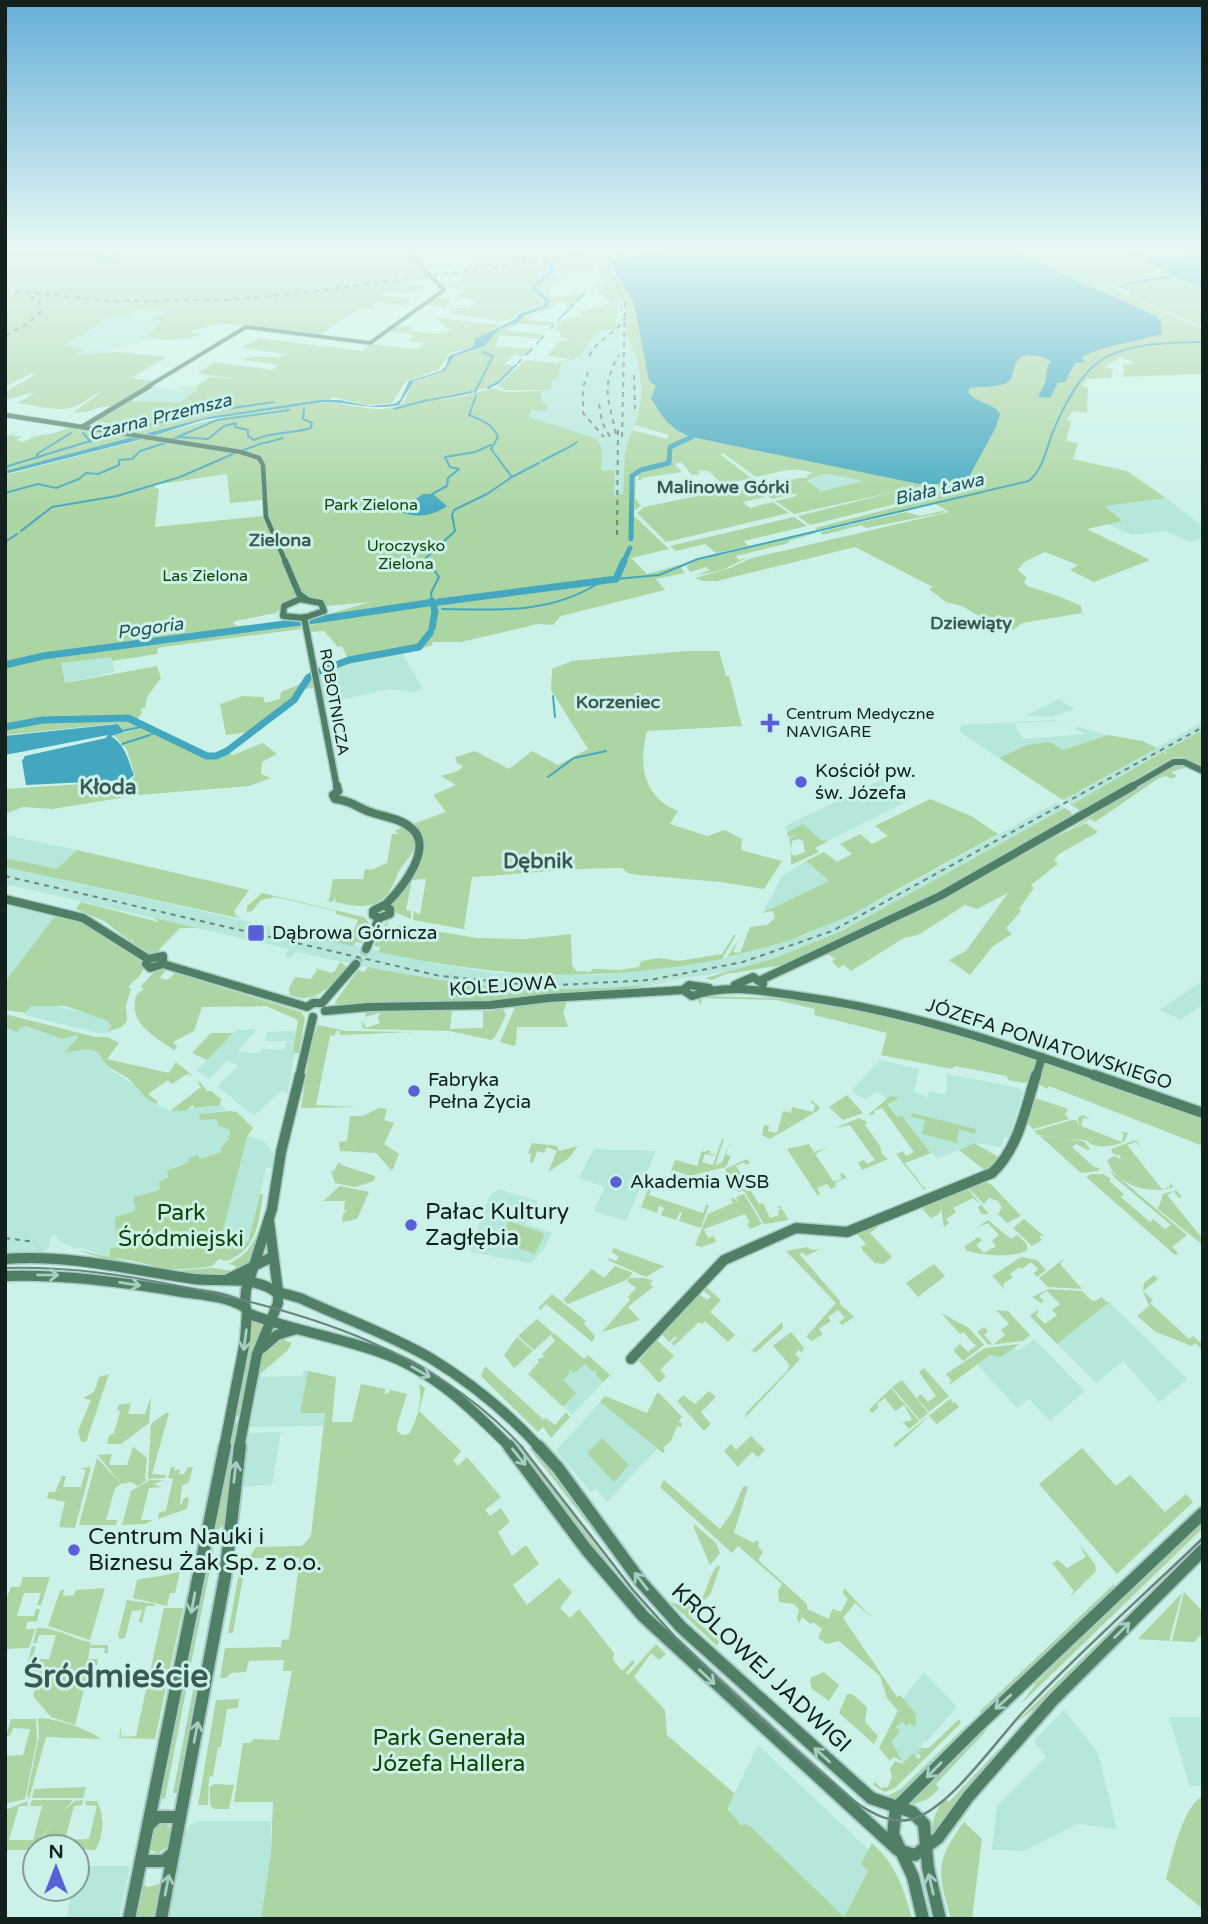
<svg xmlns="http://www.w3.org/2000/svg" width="1208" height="1924" font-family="'Varela Round',sans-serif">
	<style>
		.built { fill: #b5e7db; fill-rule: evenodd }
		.green { fill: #abd5a2; fill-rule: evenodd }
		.water { fill: #43a7c0 }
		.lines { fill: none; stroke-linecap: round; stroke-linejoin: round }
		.stream { stroke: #43a7c0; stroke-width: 2 }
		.river-far1 { stroke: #43a7c0; stroke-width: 5 }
		.river { stroke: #43a7c0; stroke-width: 7 }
		.secondary-tunnel { stroke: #a5c8c0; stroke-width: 8; stroke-dasharray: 8 3.5; stroke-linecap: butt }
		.secondary-far5-casing { stroke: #a9ccc4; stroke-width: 5 }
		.secondary-far4-casing { stroke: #a9ccc4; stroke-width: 6 }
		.secondary-far3-casing { stroke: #a9ccc4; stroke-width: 9 }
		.secondary-far2-casing { stroke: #a9ccc4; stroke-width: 11 }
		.secondary-far1-casing { stroke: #a9ccc4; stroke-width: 13 }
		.secondary-casing { stroke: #a9ccc4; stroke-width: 16 }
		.secondary-far5 { stroke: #4f7f65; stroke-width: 3.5 }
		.secondary-far4 { stroke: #4f7f65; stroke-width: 4.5 }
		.secondary-far3 { stroke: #4f7f65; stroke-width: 6 }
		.secondary-far2 { stroke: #4f7f65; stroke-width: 8 }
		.secondary-far1 { stroke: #4f7f65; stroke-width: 10 }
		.secondary { stroke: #4f7f65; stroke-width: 12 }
		.tram-far1 { stroke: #6b8680; stroke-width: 2 }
		.tram { stroke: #6b8680; stroke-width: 2.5 }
		.rail { stroke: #6b8680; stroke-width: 2; stroke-dasharray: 5 5; stroke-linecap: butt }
		.oneway { stroke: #a5d0c1 }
		.poi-dot { fill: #5760d7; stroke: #caf2e8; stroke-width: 2.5 }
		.labels { text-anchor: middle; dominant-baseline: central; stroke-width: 6; stroke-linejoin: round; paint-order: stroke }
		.far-park-label { font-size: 16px; fill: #134305; stroke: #caf2e8 }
		.far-street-label { font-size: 16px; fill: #12211e; stroke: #caf2e8 }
		.far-poi-label { font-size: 16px; fill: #12211e; stroke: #caf2e8; text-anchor: start }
		.far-water-label { font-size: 18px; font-style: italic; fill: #24505b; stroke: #caf2e8 }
		.far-neighbourhood-label { font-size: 18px; font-weight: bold; fill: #375b53; stroke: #caf2e8 }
		.poi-label { font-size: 19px; fill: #12211e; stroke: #caf2e8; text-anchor: start }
		.street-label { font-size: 19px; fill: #12211e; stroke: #caf2e8 }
		.neighbourhood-label { font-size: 21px; font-weight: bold; fill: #375b53; stroke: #caf2e8 }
		.near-poi-label { font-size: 23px; fill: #12211e; stroke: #caf2e8; text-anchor: start }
		.near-park-label { font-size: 23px; fill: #134305; stroke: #caf2e8 }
		.near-street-label { font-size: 23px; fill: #12211e; stroke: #caf2e8 }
		.near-district-label { font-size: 32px; font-weight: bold; fill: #375b53; stroke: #caf2e8 }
	</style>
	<rect width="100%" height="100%" fill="#caf2e8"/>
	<g class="built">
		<path d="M 625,297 L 628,335 L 640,374 L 640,411 L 625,452 L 623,494 L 613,495 L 615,470 L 601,472 L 602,449 L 597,439 L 529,418 L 530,410 L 541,402 L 541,390 L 551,389 L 552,380 L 558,377 L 561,363 L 580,357 L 597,331 L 614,329 L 618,320 L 618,298 Z"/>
		<path d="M 137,309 L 167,313 L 152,320 L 164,322 L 147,336 L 154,339 L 101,353 L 73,355 L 63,345 L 111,316 L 127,318 Z"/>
		<path d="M 151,386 L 176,390 L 182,387 L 198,389 L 180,402 L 127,401 Z"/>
		<path d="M 824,474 L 830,474 L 865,481 L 822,491 L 805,479 Z"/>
		<path d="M 1166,498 L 1203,527 L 1203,537 L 1191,542 L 1165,531 L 1132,535 L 1107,524 L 1121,521 L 1104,506 Z"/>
		<path d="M 401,652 L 423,689 L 414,692 L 390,689 L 345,699 L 322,699 L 317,673 L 354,660 Z"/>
		<path d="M 112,656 L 114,672 L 65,683 L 60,663 Z"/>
		<path d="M 1058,699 L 1075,709 L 1051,717 L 1026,716 Z"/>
		<path d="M 1054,720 L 1108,735 L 1063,750 L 1027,745 L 999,758 L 960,732 L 961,725 ZM 1055,721 L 1076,726 L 1075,729 L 1086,734 L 1023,739 L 1014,723 Z"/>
		<path d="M 1203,722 L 1203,730 L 1071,805 L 1063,800 Z"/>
		<path d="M 883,779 L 910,800 L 828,841 L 821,840 L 803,824 L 787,831 L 785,826 Z"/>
		<path d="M 1057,802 L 1065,808 L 842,931 L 775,958 L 726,972 L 621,988 L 541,991 L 484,987 L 425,979 L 295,952 L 291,958 L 285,956 L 289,949 L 5,884 L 5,867 L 438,964 L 495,973 L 598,975 L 660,969 L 722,959 L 805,935 L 890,895 Z"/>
		<path d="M 5,835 L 77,850 L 57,869 L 5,858 Z"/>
		<path d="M 806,861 L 829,881 L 762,913 L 783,875 Z"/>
		<path d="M 5,905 L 57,916 L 5,982 Z"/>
		<path d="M 1203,980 L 1203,1004 L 1181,1020 L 1160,1010 Z"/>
		<path d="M 50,1005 L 95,1015 L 108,1021 L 111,1025 L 106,1033 L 98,1033 L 25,1015 L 31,1006 Z"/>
		<path d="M 5,1017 L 28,1020 L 118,1044 L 104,1060 L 105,1066 L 137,1087 L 148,1100 L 170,1111 L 220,1105 L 227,1110 L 200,1114 L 206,1119 L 217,1119 L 218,1124 L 230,1130 L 230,1135 L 226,1137 L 230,1137 L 221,1147 L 221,1152 L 175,1166 L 164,1179 L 160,1190 L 135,1211 L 130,1244 L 110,1249 L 110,1258 L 82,1248 L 76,1249 L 61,1242 L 55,1234 L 50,1237 L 49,1247 L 42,1253 L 5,1256 Z"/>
		<path d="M 257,1029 L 237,1052 L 260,1053 L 262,1049 L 283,1050 L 287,1041 L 265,1041 L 267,1032 L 298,1031 L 288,1094 L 282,1090 L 254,1116 L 217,1086 L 239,1066 L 228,1060 L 209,1079 L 197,1070 L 236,1030 Z"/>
		<path d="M 880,1060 L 919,1069 L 914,1092 L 928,1097 L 929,1091 L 946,1095 L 947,1074 L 1019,1088 L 1023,1092 L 1009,1139 L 1005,1137 L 1000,1147 L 974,1143 L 937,1159 L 902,1116 L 897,1117 L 886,1098 L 878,1092 L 865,1099 L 853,1093 L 853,1088 Z"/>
		<path d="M 247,1136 L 262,1140 L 274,1153 L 272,1168 L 266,1168 L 248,1242 L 220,1243 Z"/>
		<path d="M 594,1149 L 656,1151 L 626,1221 L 594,1211 L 605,1187 L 579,1178 Z"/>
		<path d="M 499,1189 L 537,1201 L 526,1224 L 552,1233 L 544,1249 L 531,1263 L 470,1252 L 490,1195 Z"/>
		<path d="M 1109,1302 L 1187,1379 L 1160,1402 L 1123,1361 L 1096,1383 L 1057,1344 Z"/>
		<path d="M 1034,1339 L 1085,1391 L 1050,1421 L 1029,1399 L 1017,1408 L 976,1363 L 990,1355 L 1014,1347 L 1018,1351 Z"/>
		<path d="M 588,1355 L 610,1375 L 572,1415 L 530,1373 L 583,1361 Z"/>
		<path d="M 304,1370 L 308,1371 L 300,1413 L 325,1413 L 323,1426 L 247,1427 L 255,1377 L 303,1376 Z"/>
		<path d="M 600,1402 L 658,1448 L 607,1502 L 595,1488 L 591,1492 L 556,1451 Z"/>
		<path d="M 281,1432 L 272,1485 L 239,1487 L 245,1437 L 250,1433 Z"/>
		<path d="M 924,1672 L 957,1707 L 927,1741 L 923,1742 L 919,1754 L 903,1764 L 885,1739 L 902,1700 Z"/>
		<path d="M 1064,1710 L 1098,1753 L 1117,1829 L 1078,1824 L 1024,1851 L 992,1850 L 997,1806 L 1046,1757 L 1034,1741 Z"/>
		<path d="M 1169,1717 L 1203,1717 L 1203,1785 L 1190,1787 Z"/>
		<path d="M 758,1745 L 869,1850 L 862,1864 L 868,1870 L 844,1918 L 751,1827 L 742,1827 L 730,1814 L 730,1802 Z"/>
		<path d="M 198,1821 L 271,1821 L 271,1853 L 261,1919 L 166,1919 L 182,1835 L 190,1825 Z"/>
		<path d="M 78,1866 L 130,1866 L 119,1919 L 66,1919 L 73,1889 L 77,1889 Z"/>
	</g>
	<g class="green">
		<path d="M 5,250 L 405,250 L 433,278 L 406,284 L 426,287 L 411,294 L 385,292 L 381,295 L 412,299 L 403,305 L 375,302 L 371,305 L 377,306 L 373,309 L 360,308 L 318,336 L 221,323 L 187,332 L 203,334 C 185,340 164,343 146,335 L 163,322 L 151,320 L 166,312 L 137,309 L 127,318 L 111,316 L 64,345 L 86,349 L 73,355 L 119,352 L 167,357 L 131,378 L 154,381 L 114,407 C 94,404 93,415 74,412 L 103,391 C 93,394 84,403 74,407 C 58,412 35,406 18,403 L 34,393 C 23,392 16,400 5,399 L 5,392 L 36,374 L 32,373 L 5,387 L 5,292 L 14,293 L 21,290 L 5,287 Z"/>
		<path d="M 471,250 L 530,254 L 527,250 L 535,250 L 542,260 L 471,269 L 469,268 L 497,261 L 459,260 Z"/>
		<path d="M 540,250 L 586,250 L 587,253 L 554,259 L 589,254 L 594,267 L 562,269 L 554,276 L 565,278 L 556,283 L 559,285 L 547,286 L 551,291 L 547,293 L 553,297 L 573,296 L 573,294 L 585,293 L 568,311 L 564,301 L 557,302 L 552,309 L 532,315 L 528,320 L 557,322 L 553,326 L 521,324 L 504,330 L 546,335 L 542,339 L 499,335 L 495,346 L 532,349 L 526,356 L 514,355 L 504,364 L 516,366 C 488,396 466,391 431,401 L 465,396 L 493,388 L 505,392 L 541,391 L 541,402 L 547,403 L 547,411 L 531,410 L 529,417 L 597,439 L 602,449 L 601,471 L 615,470 L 614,495 L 623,494 L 625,452 L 632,430 L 667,439 L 669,435 L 635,425 C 643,404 642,380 637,360 C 635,353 628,339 626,331 C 623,311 628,303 617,283 L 623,297 L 618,298 L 616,329 L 597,331 L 580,357 L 561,363 L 558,378 L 552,380 L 551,390 L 505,390 L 498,386 L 525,360 L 557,363 L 570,359 L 547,356 L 556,346 L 554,343 L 571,339 L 561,338 L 559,332 L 553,330 L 563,320 L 585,316 L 579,312 L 612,303 L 596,291 L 604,288 L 594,286 L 598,282 L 606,282 L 600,279 L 601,274 L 591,250 L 610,250 L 599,253 L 621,250 L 1028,250 L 1203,329 L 1203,374 L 1123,377 L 1124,364 L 1132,365 L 1133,361 L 1123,359 L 1123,356 L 1104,367 L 1113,369 L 1111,378 L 1087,379 L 1082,386 L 1088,388 L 1087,413 L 1073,411 L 1066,420 L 1071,421 L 1066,441 L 1078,443 L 1073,459 L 1127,471 L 1166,498 L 1105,506 L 1122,521 L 1087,529 L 1150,560 L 1094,582 L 1070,570 L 1078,565 L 1045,552 L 1024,562 L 1018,570 L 1027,578 L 1024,582 L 1027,586 C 1046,592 1063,597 1081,606 L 1082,613 L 1022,623 L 1013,630 L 1003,624 L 996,626 L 962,606 L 946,602 L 929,589 L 933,587 L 855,547 L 717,581 L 703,581 L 695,578 L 730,568 L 752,558 L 949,512 L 946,510 L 942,513 L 866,528 L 861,525 L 823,535 L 820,532 L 906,512 L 920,516 L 946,510 L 934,503 L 817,530 L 815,528 L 927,499 L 924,497 L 810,525 L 798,516 L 902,490 L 794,514 L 775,501 L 794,497 L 798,493 L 772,499 L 759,489 L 798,478 L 808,478 L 806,476 L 812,473 C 795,465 773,474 756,477 L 723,453 L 720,454 L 751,478 L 720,486 L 723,484 L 708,471 L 698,470 L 700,474 L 692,475 L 681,462 L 675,464 L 682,472 L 642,478 L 642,480 L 638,480 L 638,474 L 651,469 L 636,474 L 635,498 L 641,506 L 634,511 L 635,502 L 632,514 L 669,549 L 631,558 L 647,574 L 679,565 L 685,573 L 656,579 L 665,590 L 561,616 L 553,625 L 538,624 L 461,642 L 433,642 L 431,646 L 401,652 L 400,648 L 348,659 L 342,646 L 338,647 L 324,631 L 310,632 L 310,625 L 315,624 L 315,619 L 307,620 L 371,602 L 327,606 L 301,592 L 268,518 L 265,464 L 262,458 L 151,437 C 206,420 263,407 321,403 C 346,401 370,414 395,407 C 408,403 407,391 414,382 L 445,371 L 454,356 L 486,346 L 499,329 L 550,306 L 550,301 L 535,287 L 556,270 ZM 824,474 L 830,474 L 863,481 L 822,491 L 806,480 Z"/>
		<path d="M 1035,250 L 1203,250 L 1203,327 L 1128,294 L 1133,292 L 1106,285 L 1058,264 Z"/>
		<path d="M 543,261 L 548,266 L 547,272 L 536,281 L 531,290 L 544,302 L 543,305 L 519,312 L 511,319 L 492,322 L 494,320 L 448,313 L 452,310 L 469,311 L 424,305 L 436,297 L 453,299 L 445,306 L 468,309 L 478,300 L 457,296 L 464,290 L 444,287 L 439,282 L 456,283 L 467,275 L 446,274 Z"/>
		<path d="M 437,318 L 501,325 L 475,340 L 473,347 L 450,353 L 438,370 L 406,381 L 392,403 L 367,405 L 332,397 L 330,400 L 207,417 L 143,434 L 102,429 L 113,424 L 95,421 L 127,401 L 180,402 L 198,389 L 182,387 L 176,390 L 181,386 L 194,388 L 210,377 L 240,380 L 198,373 L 214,362 L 272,370 L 279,365 L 243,360 C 257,351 272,362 287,354 L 241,348 L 259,338 L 361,351 L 371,344 L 416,349 L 425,343 L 408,341 L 414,335 L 387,331 L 397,325 L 412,327 L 408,331 L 438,334 L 450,331 Z"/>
		<path d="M 70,426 L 137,438 L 5,471 L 5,437 L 19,431 L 11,436 L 22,436 L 16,440 L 23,442 C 42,431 51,438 70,426 Z"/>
		<path d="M 145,439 C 165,442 250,450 260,461 C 266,469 263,490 263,500 L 230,503 L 227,474 L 155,485 L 155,488 L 159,489 L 155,527 L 264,516 L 297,595 L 282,606 L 276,613 L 235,621 L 233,624 L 238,626 L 300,621 L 50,653 L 14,661 L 301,622 L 301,629 L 163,647 L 158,648 L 157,654 L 112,661 L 111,657 L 61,663 L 65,683 L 157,666 L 161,678 L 147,697 L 145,708 L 140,709 L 142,712 L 137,720 L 127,717 L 42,719 L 5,727 L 5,475 Z"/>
		<path d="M 745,486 L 765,497 L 743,502 L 750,508 L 773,502 L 789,513 L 666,542 L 637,513 L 644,507 Z"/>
		<path d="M 794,517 L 807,526 L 744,541 L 748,546 L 716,553 L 705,544 L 676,551 L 670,546 Z"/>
		<path d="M 814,532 L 816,533 L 788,541 L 789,543 L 736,556 L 739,560 L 749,557 L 722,570 L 694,576 L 710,570 L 706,567 L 690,572 L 686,566 L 698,560 Z"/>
		<path d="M 687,651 L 719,651 L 726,676 L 729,676 L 742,726 L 647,731 C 638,764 643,797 678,811 L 670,824 L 707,836 L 725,830 L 742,839 L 741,850 L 782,861 L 764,889 L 721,882 L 639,875 L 628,873 L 622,868 C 569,868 524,874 472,877 L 464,928 L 468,930 L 413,920 L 414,911 L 420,915 L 426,879 L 412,880 L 406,910 L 411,911 L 411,919 L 394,912 L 392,906 C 406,882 440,851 413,824 L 446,812 L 433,795 L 456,785 L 441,776 L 458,771 L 463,766 L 457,763 L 455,757 L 475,751 L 509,769 L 532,751 L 558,765 L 588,749 L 551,690 L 552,669 L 572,661 Z"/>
		<path d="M 312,674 L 315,688 L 301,689 L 291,701 L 249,732 L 226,735 L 220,704 L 243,696 L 263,697 L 265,703 L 280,699 L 281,692 L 298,685 Z"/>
		<path d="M 126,719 L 141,726 L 123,730 L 119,724 L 112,724 L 5,735 L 5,729 L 45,720 Z"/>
		<path d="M 146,727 L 203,756 L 214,757 L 228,753 L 233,755 L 263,743 L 277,754 L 262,762 L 261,774 L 271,778 L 249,786 L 138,795 L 53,809 L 23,807 L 5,814 L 5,789 L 130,781 L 135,776 L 127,750 L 114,735 Z"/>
		<path d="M 1203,730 L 1203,768 L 1184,757 L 1173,757 L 1081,811 L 1071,805 L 1163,752 L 1167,754 L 1165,751 Z"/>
		<path d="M 1108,735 L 1142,741 L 1157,748 L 1063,800 L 999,758 L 1027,745 L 1050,742 L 1063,750 Z"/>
		<path d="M 1178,763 L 1188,767 L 1171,772 L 1177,776 L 1171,779 L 1166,776 L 1159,778 L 1095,822 L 1090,819 L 1069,831 L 1086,823 L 1098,832 L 1059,854 L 1054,860 L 1058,864 L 1031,885 L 1034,888 L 1019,909 L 1021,911 L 1006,928 L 1012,934 L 993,946 L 970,975 L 949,960 L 966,951 L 1008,893 L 977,909 L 965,905 L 918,935 L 904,938 L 851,971 L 844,965 L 838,968 L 832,961 L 836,959 L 827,954 L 943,900 L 1049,840 L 1029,849 L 1031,847 L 1068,831 L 1137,787 L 1055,835 Z"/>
		<path d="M 930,799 L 971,816 L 998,834 L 851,915 L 788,941 L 727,957 L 738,941 L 733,952 L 740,953 L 750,927 L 767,925 L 775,918 L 773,911 L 762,913 L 829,881 L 806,861 L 824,852 L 837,862 L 852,854 L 840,844 L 860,834 L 872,844 L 888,836 L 875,826 Z"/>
		<path d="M 1065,808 L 1071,812 L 1071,816 L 937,892 L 782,965 L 726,974 L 712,980 L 705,978 L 775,958 L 842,931 Z"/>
		<path d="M 803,824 L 821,840 L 828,841 L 815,848 L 819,852 L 791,865 L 791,852 L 794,856 L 805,852 L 803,841 L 798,839 L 792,841 L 791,850 L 789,838 L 799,835 L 788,837 L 787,832 Z"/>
		<path d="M 402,827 C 430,847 404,857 397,876 C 392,886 389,896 378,902 C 365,909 348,905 335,902 L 336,898 L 332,902 L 325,900 L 329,900 L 333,879 L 363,879 L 365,869 L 372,870 L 387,863 L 392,834 L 399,834 L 395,831 Z"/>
		<path d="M 77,850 L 249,890 L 234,911 L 236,916 L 243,919 L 5,867 L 5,858 L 57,869 Z"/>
		<path d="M 262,893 L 364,917 L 369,923 L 362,943 L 356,942 L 353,946 L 306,936 L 312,933 L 324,935 L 333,926 L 354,930 L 358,920 L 336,914 L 336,911 L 275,897 L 261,900 L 252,911 L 247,912 L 247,906 Z"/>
		<path d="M 81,902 L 159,922 L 154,918 L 197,928 L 180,928 L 156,953 L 159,952 C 150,957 141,952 132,948 L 154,953 L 131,945 L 150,952 L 131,943 L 134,940 L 130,941 L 104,921 L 76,909 Z"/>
		<path d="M 56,915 L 77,919 L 105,934 L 143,963 C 145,976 134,979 128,987 L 131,989 L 126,1005 L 127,1021 L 122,1027 L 107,1032 L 111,1026 L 108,1021 L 66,1006 L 31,1006 L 26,1013 L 5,1010 L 5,982 Z"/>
		<path d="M 389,922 L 385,928 L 392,929 L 399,925 L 477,938 L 525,939 L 571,934 L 572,965 L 576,971 L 590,972 L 593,969 L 620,970 L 639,967 L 641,961 L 658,958 L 679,961 L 722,954 L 734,935 L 736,935 L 722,959 C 596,983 503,978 378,952 L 381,947 L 374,946 L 386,923 Z"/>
		<path d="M 340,962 L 347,967 C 332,985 315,1006 290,995 L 289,988 L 295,977 L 311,979 L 317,970 L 315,968 L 331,973 L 335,971 Z"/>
		<path d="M 368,967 C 482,991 585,997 700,977 L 624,989 L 492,1001 L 337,1005 L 335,1002 L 358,970 L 364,972 Z"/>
		<path d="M 163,970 L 169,971 L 165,971 L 160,978 L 167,980 L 175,973 L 301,1012 L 305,1018 L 299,1053 L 293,1053 L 298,1020 L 266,1006 L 202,1007 L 194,1031 L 173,1042 L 177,1047 L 174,1050 C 154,1036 126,1022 137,994 L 144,989 L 141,987 L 142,985 L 154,972 Z"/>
		<path d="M 704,996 C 765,998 853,997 910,1024 L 914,1021 L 1037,1060 L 1031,1081 L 1024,1083 L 1008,1080 L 1007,1076 L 955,1066 L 952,1069 L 881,1055 L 887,1033 L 814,1015 L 815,1009 L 777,1000 L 702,998 L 701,1005 L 697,999 Z"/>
		<path d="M 568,1000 L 563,1012 L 568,1027 L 517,1027 L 516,1044 L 513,1046 L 500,1042 L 516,1005 Z"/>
		<path d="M 502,1007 L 506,1015 L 495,1037 L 491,1040 L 449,1031 L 365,1029 L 362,1027 L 363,1021 L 366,1028 L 380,1023 L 378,1018 L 380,1013 L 365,1017 L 366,1011 L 461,1009 L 452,1011 L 450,1029 L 483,1028 L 483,1011 L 495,1011 L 492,1008 Z"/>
		<path d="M 5,1014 L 95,1037 L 108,1037 L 119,1043 L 107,1059 L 169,1073 L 176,1062 L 193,1076 L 187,1074 L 172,1084 L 168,1080 L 148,1094 L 157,1101 L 157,1104 L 148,1100 L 128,1078 L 107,1066 L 98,1052 L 87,1049 L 64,1053 L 78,1038 L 76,1035 L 63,1039 L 26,1026 L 20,1028 L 18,1032 L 5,1027 Z"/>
		<path d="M 318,1025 L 346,1031 L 413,1032 L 340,1035 L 340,1031 L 336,1031 L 335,1035 L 330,1036 L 316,1105 L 357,1107 L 301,1108 L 311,1043 Z"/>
		<path d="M 211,1033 L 233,1033 L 207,1060 L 192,1053 Z"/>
		<path d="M 1045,1062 L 1203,1115 L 1203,1146 L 1049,1086 L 1047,1089 L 1037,1083 Z"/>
		<path d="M 200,1082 L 207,1091 L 211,1091 L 221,1099 L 220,1105 L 194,1108 L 193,1105 L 185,1111 L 170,1111 L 201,1087 L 198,1083 Z"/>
		<path d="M 847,1095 L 863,1113 L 843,1120 L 829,1107 Z"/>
		<path d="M 890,1096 L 899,1098 L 888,1104 L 897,1117 L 902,1116 L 931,1153 L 905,1163 L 924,1188 L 927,1187 L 924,1190 L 896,1154 L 903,1151 L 906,1156 L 914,1152 L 882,1108 L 874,1111 L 875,1114 L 868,1115 Z"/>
		<path d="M 1032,1097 L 1068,1109 L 1065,1115 L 1069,1119 L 1033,1129 L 1026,1122 Z"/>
		<path d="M 811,1100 L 820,1107 L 819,1110 L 770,1139 L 762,1135 L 764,1125 L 769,1126 L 768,1131 L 777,1133 L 783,1111 L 791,1113 L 792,1107 L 813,1112 L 815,1105 L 811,1103 Z"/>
		<path d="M 379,1108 L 387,1109 L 384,1120 L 394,1123 L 384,1144 L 399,1154 L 392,1171 L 376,1153 L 340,1151 L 339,1142 L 347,1141 L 350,1116 L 363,1116 Z"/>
		<path d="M 230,1111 L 237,1112 L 253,1128 L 247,1137 L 220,1242 L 248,1242 L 260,1194 L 263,1194 C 259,1222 257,1249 227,1261 L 219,1259 L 212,1266 C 204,1268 174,1270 167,1269 C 147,1265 130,1258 110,1258 L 110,1249 L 129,1244 L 116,1237 L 115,1217 L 135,1211 L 134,1197 L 160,1190 L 159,1182 L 168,1177 L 167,1171 L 188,1162 L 189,1158 L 198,1155 L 199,1159 L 221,1152 L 221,1147 L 230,1138 L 226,1137 L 230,1135 L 230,1130 L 218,1125 L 217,1119 L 200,1120 L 199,1114 Z"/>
		<path d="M 912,1113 L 976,1129 L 975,1134 L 959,1129 L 957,1143 L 922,1134 L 925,1120 L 911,1117 Z"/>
		<path d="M 1082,1115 L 1091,1119 L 1083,1118 L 1081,1126 L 1122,1142 L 1124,1134 L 1121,1131 L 1128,1133 L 1124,1142 C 1103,1150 1080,1150 1078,1118 Z"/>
		<path d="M 859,1118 L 867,1122 L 865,1125 L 880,1146 L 882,1154 L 888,1159 L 862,1170 L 858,1162 L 864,1160 L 867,1164 L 875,1160 L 850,1125 L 835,1128 Z"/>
		<path d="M 1072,1120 L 1076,1120 L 1086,1140 L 1063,1139 L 1084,1141 L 1090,1149 L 1088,1150 L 1076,1144 L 1072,1147 L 1094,1167 L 1100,1168 L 1098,1171 L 1081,1173 L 1040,1136 L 1059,1138 L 1038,1135 L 1034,1131 Z"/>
		<path d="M 722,1139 L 724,1139 L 715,1166 L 722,1162 L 731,1140 L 726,1154 L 731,1156 L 726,1167 L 690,1176 L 673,1170 L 670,1174 L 675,1160 L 697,1166 L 703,1148 L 703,1152 L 710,1150 L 709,1153 L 713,1155 L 716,1152 L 714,1156 L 705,1154 L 702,1162 L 713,1165 Z"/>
		<path d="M 1136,1140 L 1142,1148 L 1136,1142 L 1127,1145 L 1162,1189 L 1170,1187 L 1169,1183 L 1174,1187 C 1151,1195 1116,1186 1107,1160 L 1114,1156 L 1121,1159 L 1120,1155 L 1113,1154 L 1111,1149 Z"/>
		<path d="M 532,1143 L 557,1146 L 559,1151 L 578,1146 L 569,1158 L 548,1172 L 557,1151 L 547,1147 L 544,1153 L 537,1151 L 533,1162 L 530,1163 L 531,1154 L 528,1153 Z"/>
		<path d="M 974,1143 L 1002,1159 L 987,1172 L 959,1150 Z"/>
		<path d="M 809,1144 L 814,1152 L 826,1148 L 815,1154 L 834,1182 L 842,1179 L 840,1174 L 843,1173 L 849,1181 L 846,1178 L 835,1183 L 836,1186 L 831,1189 L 827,1184 L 817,1188 L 820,1194 L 818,1196 L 787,1149 Z"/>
		<path d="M 747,1159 L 750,1163 L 746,1165 L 744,1162 L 736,1166 L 759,1204 L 763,1203 L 770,1218 L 779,1215 L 778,1211 L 781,1209 L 777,1207 L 782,1205 L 780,1206 L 789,1220 L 764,1224 L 744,1191 L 738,1192 L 731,1185 L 725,1169 Z"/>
		<path d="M 339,1162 L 341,1165 L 375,1176 L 374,1181 L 355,1187 L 335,1183 L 331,1171 L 334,1171 Z"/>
		<path d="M 1110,1170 L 1187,1235 L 1172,1247 L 1178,1253 L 1175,1255 L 1086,1177 L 1091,1174 L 1103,1174 L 1111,1179 L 1109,1181 L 1124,1194 L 1121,1197 L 1150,1222 L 1153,1219 L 1165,1229 L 1171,1225 L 1114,1177 Z"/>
		<path d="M 980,1181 L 991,1184 L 1021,1216 L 1007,1223 L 998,1214 L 1002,1208 L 998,1201 L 989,1198 L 984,1204 L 967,1187 Z"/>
		<path d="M 340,1186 L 369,1192 L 357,1219 L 342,1222 L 343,1214 L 347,1211 L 344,1210 L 345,1201 L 323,1201 Z"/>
		<path d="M 652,1187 L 649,1195 L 703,1213 L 706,1205 L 709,1205 L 701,1228 L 679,1221 L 682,1213 L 680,1212 L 676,1220 L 661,1215 L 664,1208 L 659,1206 L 657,1213 L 641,1207 L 648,1189 Z"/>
		<path d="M 966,1187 L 989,1214 L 981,1214 L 978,1207 L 981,1205 L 973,1198 L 953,1208 L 956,1212 L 946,1219 L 949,1223 L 944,1227 L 941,1208 L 945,1199 L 939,1214 L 931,1218 L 923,1210 L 924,1205 Z"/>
		<path d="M 1176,1190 L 1182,1197 L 1179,1198 L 1174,1191 L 1167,1195 L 1203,1239 L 1203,1245 L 1158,1209 L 1163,1194 Z"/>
		<path d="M 744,1194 L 762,1224 L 750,1229 L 747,1224 L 750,1222 L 745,1214 L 704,1229 L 708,1238 L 714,1236 L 716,1242 L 701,1247 L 695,1245 L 708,1214 L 733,1203 L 731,1199 L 734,1198 L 738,1203 L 736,1197 Z"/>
		<path d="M 264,1215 L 266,1215 C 260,1232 256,1257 242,1269 C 218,1291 108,1262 78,1250 L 169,1271 L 213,1268 L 233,1271 L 236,1266 L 228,1264 C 252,1253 256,1238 264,1215 Z"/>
		<path d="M 1024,1219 L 1045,1237 L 1039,1235 L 1042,1240 L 1032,1246 L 1013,1228 Z"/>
		<path d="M 988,1220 L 1011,1239 L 1017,1235 L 1027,1244 L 1027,1250 C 1012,1259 984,1255 967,1251 L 964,1247 L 978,1237 L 982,1240 L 976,1245 L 984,1253 L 996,1246 L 992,1241 L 999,1235 L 988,1223 L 976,1228 Z"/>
		<path d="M 509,1221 L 545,1234 L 535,1254 L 498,1241 Z"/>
		<path d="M 876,1224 L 878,1227 L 870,1233 L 892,1257 L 884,1264 L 875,1263 L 862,1250 L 861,1247 L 866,1244 L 856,1233 Z"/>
		<path d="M 807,1247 L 811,1250 L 820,1249 L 806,1256 L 802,1252 L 800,1255 L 840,1301 L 840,1304 L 854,1317 L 842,1325 L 839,1322 L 845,1318 L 838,1310 L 828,1317 L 831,1321 L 819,1329 L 823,1334 L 811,1341 L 807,1337 L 805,1338 L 836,1303 L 786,1251 Z"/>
		<path d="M 613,1248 L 664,1266 L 646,1277 L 608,1260 L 609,1258 L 616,1261 L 619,1257 L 612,1252 Z"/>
		<path d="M 1021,1257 L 1037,1260 L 1046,1270 L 1037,1277 L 1034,1273 L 1038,1269 L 1031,1262 L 1022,1269 L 1020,1267 L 1010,1274 L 1013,1277 L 1003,1284 L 1005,1290 L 992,1276 Z"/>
		<path d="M 1065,1258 L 1060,1264 L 1082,1289 L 1048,1287 L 1039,1278 Z"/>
		<path d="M 934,1264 L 945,1276 L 918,1297 L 906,1283 Z"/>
		<path d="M 615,1266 L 633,1273 L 626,1280 L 568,1304 L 563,1300 L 592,1269 L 604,1278 Z"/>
		<path d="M 1154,1275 L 1158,1279 L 1143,1291 L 1153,1300 L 1150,1303 L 1189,1339 L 1193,1336 L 1203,1345 L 1203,1350 L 1195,1343 L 1192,1346 L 1156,1332 L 1137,1316 L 1149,1306 L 1143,1291 L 1144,1283 Z"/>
		<path d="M 629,1278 L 645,1278 L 653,1281 L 650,1284 L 653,1287 L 628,1307 L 640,1320 L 602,1332 L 630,1300 L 628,1297 L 636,1288 L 627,1281 Z"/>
		<path d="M 705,1286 L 721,1300 L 710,1312 L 752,1350 L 782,1322 L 783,1328 L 755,1353 L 735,1335 L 728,1342 L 705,1321 L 702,1324 L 699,1322 L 674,1346 L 671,1343 L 677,1338 L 676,1336 L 669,1342 L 661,1333 L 699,1294 L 707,1300 L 711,1297 L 704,1291 Z"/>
		<path d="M 1049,1289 L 1082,1291 L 1091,1300 L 1096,1301 L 1101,1297 L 1108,1303 L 1057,1344 L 1030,1316 L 1037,1310 L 1039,1312 L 1036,1315 L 1045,1324 L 1057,1315 L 1052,1310 L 1060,1304 L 1047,1291 L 1039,1296 L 1044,1301 L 1041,1303 L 1032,1297 Z"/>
		<path d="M 552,1294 L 586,1321 L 584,1324 L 595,1336 L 592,1342 L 546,1304 L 539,1311 L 539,1307 Z"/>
		<path d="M 996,1310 L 1008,1311 L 1030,1335 L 1023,1341 L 989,1345 L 977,1332 L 984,1327 L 988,1331 L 984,1335 L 993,1345 L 1005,1335 L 1001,1330 L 1009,1324 Z"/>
		<path d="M 941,1313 L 969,1328 L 984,1345 L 963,1361 L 953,1350 L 960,1344 L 968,1352 L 976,1346 L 963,1332 L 960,1334 Z"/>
		<path d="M 537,1319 L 553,1333 L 534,1350 L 518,1336 Z"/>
		<path d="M 252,1320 L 266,1324 L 250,1364 L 240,1416 L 235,1416 Z"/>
		<path d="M 791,1332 L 804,1348 L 802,1353 L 799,1350 L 795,1354 L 800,1359 L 745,1418 L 746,1413 L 788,1370 L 789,1364 L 773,1346 Z"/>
		<path d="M 294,1333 L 322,1338 L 287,1335 L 284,1340 L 292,1343 L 287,1351 L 261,1373 L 249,1409 C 255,1378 256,1339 294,1333 Z"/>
		<path d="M 554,1333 L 584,1359 L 588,1355 L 610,1375 L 603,1382 L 596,1375 L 597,1370 L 592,1371 L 585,1364 L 574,1373 L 569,1369 L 569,1374 L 563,1380 L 576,1393 L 563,1407 L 528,1374 L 539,1362 L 537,1359 L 545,1357 L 542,1354 L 555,1341 L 551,1336 Z"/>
		<path d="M 517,1337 L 533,1351 L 514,1368 L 504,1355 Z"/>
		<path d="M 657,1340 L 674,1356 L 660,1370 L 666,1376 L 659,1383 L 639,1361 Z"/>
		<path d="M 1020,1344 L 1001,1357 L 990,1355 L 951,1384 L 949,1382 L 952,1381 L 946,1374 L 985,1348 Z"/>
		<path d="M 485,1366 L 544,1420 L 546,1418 L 555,1425 L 566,1412 L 570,1417 L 551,1438 L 543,1427 L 538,1432 L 481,1376 Z"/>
		<path d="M 924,1368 L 949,1396 L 929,1412 L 917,1398 L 921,1394 L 928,1402 L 936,1396 L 919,1372 Z"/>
		<path d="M 308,1371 L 336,1377 L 332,1422 L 352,1422 L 361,1384 L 386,1389 L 384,1393 L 388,1394 L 390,1390 L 407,1394 L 397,1426 L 397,1431 L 402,1435 L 409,1434 C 417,1420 423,1400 419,1384 L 425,1388 L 419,1411 L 461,1451 L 453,1461 L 458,1466 L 467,1457 L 501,1497 L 485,1510 L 490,1516 L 501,1508 L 510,1522 L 498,1532 L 512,1556 L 526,1545 L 539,1564 L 513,1585 L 527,1605 L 559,1578 L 572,1592 L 560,1608 L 570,1618 L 579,1609 L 614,1653 L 613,1660 L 622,1671 L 633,1660 L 635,1662 L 626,1673 L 628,1675 L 656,1644 L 666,1654 L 659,1660 L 651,1653 L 634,1677 L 665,1710 L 667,1735 L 734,1793 L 728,1809 L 741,1826 L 744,1824 L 751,1827 L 844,1917 L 868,1871 L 861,1864 L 872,1843 C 896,1865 904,1888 912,1919 L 261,1919 L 271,1853 L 273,1802 L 234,1802 L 243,1743 L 250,1743 L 254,1739 L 279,1740 L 292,1671 L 283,1671 L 284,1660 L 249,1661 L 246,1672 L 231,1673 L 226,1678 L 220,1678 L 225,1648 L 281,1647 L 282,1640 L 289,1639 L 300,1558 L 250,1558 L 245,1566 L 233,1633 L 228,1633 L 239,1573 L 256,1547 L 302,1546 L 311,1536 L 325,1413 L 300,1413 Z"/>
		<path d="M 109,1374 L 86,1442 L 81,1442 L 78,1431 L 91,1400 L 83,1398 L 94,1392 L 99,1377 Z"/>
		<path d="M 902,1380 L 928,1413 L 920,1420 L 892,1387 Z"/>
		<path d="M 891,1388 L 919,1421 L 909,1429 L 903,1422 L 912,1420 L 904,1405 L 895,1411 L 885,1398 L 877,1404 L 879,1407 L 872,1413 L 869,1410 Z"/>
		<path d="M 709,1391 L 716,1397 L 701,1412 L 711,1424 L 704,1431 L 677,1401 L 683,1395 L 695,1404 Z"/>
		<path d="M 657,1393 L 659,1393 L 682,1417 L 678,1422 L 682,1423 L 681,1427 L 677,1426 L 671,1441 L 663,1448 L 665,1451 L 663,1453 L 600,1402 L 605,1396 L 647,1413 Z"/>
		<path d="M 151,1397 L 149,1423 L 121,1444 L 107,1444 L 109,1436 L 114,1433 L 120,1412 L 117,1409 L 119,1405 L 131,1403 L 128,1414 L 145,1414 Z"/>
		<path d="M 951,1398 L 952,1403 L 955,1402 L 959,1407 L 937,1424 L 929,1416 L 897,1446 L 894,1447 L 894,1444 Z"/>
		<path d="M 166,1413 L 169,1413 L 152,1474 L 166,1475 L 165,1478 L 148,1479 L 151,1424 Z"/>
		<path d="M 233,1423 L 239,1423 L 224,1524 L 217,1531 L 213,1527 Z"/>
		<path d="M 751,1436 L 765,1450 L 758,1457 L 752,1452 L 738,1467 L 724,1451 L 731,1444 L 736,1450 Z"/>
		<path d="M 602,1438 L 629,1465 L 614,1482 L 587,1453 Z"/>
		<path d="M 534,1446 L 707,1658 L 872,1805 L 803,1747 L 670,1623 L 635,1584 L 530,1449 Z"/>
		<path d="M 133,1447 L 147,1458 L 145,1478 L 147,1480 L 138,1486 L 131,1482 L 121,1484 L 98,1455 L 112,1454 L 109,1465 L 127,1465 Z"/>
		<path d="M 1082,1448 L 1116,1486 L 1130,1475 L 1165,1512 L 1186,1494 L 1193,1502 L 1117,1574 L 1039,1484 Z"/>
		<path d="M 526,1453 L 625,1584 L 674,1641 L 607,1569 L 523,1456 Z"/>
		<path d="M 97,1458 L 121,1484 L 115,1488 L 106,1520 L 117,1520 L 116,1525 L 79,1525 Z"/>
		<path d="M 91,1467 L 75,1528 L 59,1527 L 65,1502 L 47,1498 L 49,1492 L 55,1492 L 62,1476 L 66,1476 L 63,1487 L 81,1487 L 86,1470 L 80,1468 Z"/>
		<path d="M 171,1467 L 175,1467 L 174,1471 L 180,1469 L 179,1474 L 184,1474 L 188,1467 L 193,1467 L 189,1482 L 182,1486 L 180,1504 L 182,1504 L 183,1499 L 189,1497 L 187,1509 L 158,1519 L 159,1513 L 166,1510 L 173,1479 L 168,1478 Z"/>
		<path d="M 150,1480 L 164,1480 L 154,1484 L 161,1487 L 149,1488 L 141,1520 L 153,1520 L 145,1524 L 122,1525 L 131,1491 Z"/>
		<path d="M 664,1480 L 720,1529 L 731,1514 L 742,1489 L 744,1486 L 748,1487 L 734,1533 L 754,1543 L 756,1540 L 759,1542 L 758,1547 L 763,1552 L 758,1560 L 807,1604 L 807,1609 L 829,1619 L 832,1609 L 841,1612 L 848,1599 L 843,1594 L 844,1588 L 871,1617 L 855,1603 L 843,1618 L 897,1697 L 900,1695 L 916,1714 L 916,1725 L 914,1727 L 910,1723 L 906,1726 L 902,1721 L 896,1727 L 900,1732 L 891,1741 L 902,1761 L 894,1757 L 890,1761 L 879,1748 L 898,1711 L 887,1698 L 880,1676 L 839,1641 L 827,1644 L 818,1638 L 822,1629 L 813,1622 L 811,1624 L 802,1617 L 799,1623 L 797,1619 L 799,1609 L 794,1604 L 779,1602 L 778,1590 L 782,1584 L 738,1546 L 732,1553 L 660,1487 Z"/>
		<path d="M 1203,1522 L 1203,1528 L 1021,1704 L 1036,1683 Z"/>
		<path d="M 694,1524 L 716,1543 L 720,1553 L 710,1565 L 694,1528 Z"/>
		<path d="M 1203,1541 L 1203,1544 L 1036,1708 L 1014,1724 Z"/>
		<path d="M 1079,1544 L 1095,1564 L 1096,1571 L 1069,1598 L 1074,1591 L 1052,1563 L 1058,1560 L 1067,1568 L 1086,1557 Z"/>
		<path d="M 214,1550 L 190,1669 L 184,1669 L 208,1551 Z"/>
		<path d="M 718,1565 L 720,1567 L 710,1595 L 688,1614 L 719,1641 L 717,1646 L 670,1602 C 712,1615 700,1586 718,1565 Z"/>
		<path d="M 180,1571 L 175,1593 L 170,1593 L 167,1606 L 133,1598 L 137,1580 C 154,1576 167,1576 180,1571 Z"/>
		<path d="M 23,1577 L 50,1577 L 41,1605 L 37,1605 L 41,1593 L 24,1593 L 17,1616 L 34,1616 L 36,1609 L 40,1609 L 37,1621 L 27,1622 L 26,1629 L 35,1629 L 29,1648 L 5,1649 L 5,1602 L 11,1587 L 20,1587 Z"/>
		<path d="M 1114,1584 L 1114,1589 L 982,1715 L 980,1711 Z"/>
		<path d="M 105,1588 L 90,1640 L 48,1626 L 60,1591 L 64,1589 L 63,1596 L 74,1595 L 76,1590 Z"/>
		<path d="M 1184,1592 L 1203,1612 L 1203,1632 L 1194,1642 L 1172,1641 Z"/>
		<path d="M 1182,1593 L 1169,1641 L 1138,1639 Z"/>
		<path d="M 127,1600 L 155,1604 L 155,1606 L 146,1606 L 142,1622 L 139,1622 L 142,1610 L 132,1611 L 125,1638 L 120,1639 L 118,1635 Z"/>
		<path d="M 164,1608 L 183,1608 L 155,1739 L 119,1738 L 121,1726 L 121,1737 L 136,1736 Z"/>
		<path d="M 37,1628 C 60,1628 72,1639 90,1642 L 90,1645 L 108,1645 L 108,1653 L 104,1653 L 105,1648 L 90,1648 L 88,1659 L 98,1659 L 97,1665 L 90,1665 L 75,1725 L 51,1717 L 33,1696 L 35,1688 L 50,1688 L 53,1674 L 34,1673 L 27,1665 L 32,1646 L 36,1646 L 32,1659 L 49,1659 L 56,1635 L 39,1635 L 37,1643 L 33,1643 Z"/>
		<path d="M 824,1672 L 839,1685 L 829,1701 L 811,1688 L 810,1678 Z"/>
		<path d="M 183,1675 L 189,1675 L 165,1799 L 158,1799 Z"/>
		<path d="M 196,1675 L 202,1675 L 180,1793 L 173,1793 Z"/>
		<path d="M 847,1694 L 852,1694 L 867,1707 L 865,1722 L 878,1736 L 874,1744 L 839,1713 Z"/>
		<path d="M 239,1699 L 238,1708 L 227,1709 L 221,1747 L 218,1747 L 213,1776 L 209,1777 L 208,1805 L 198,1805 L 216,1700 Z"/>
		<path d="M 38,1718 C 55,1718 88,1729 101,1739 L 46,1737 L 29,1799 L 27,1795 L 39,1736 Z"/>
		<path d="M 11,1719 L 36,1719 L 37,1740 L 25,1799 L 5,1804 L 5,1756 L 23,1755 L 30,1729 L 13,1728 L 10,1736 L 6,1736 Z"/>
		<path d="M 959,1719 L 961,1723 L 895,1788 L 885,1792 L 873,1785 L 875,1782 L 881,1788 L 888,1787 L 892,1777 L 890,1769 L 895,1761 L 902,1764 L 913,1753 L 918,1759 L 921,1756 L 918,1754 L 921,1748 L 929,1748 Z"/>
		<path d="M 967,1725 L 966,1731 L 894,1799 L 875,1795 L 823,1747 L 876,1793 L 888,1796 L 901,1789 Z"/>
		<path d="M 983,1729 L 985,1732 L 936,1784 L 939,1789 L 928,1799 L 910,1805 Z"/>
		<path d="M 999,1749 L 1000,1751 L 932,1833 C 932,1819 937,1809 945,1798 L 949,1802 Z"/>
		<path d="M 214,1784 L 234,1785 L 229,1809 L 214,1809 L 210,1805 L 210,1787 Z"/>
		<path d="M 86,1787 L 83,1798 L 32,1798 L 34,1789 Z"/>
		<path d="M 1203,1796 L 1203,1909 L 1166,1879 C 1172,1858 1183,1805 1203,1796 Z"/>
		<path d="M 32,1800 L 73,1800 L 30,1850 L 5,1850 L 7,1809 L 28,1801 L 27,1806 L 19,1806 L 9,1840 L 33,1840 L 42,1806 L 30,1806 Z"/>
		<path d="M 83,1800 L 82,1805 L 74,1806 L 65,1840 L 89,1839 L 97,1806 L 85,1805 L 86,1801 L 97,1801 C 104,1815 105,1835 95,1850 L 35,1847 L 32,1850 L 62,1812 L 75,1801 Z"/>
		<path d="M 964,1822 L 982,1839 L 972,1919 L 951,1919 C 938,1872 934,1863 964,1822 Z"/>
		<path d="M 161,1824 L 169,1826 L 171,1832 L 166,1848 L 158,1853 L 151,1850 C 149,1841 152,1829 161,1824 Z"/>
		<path d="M 143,1883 L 147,1887 L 163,1883 L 156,1919 L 134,1919 Z"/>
	</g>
	<g class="water">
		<path d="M 537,250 L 540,251 L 543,257 L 555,268 L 554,273 L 535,287 L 550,301 L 548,307 L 526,315 L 518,322 L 499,329 L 485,346 L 454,356 L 445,371 L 414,381 L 399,405 C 372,411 350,402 323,402 L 203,420 L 150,437 L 5,474 L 5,471 L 208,417 L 320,400 L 340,400 L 369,406 L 394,404 L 400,400 L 409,381 L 441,371 L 446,366 L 449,356 L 473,347 L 475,339 L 514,320 L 519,314 L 545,305 L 544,300 L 531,290 L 534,284 L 550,270 Z"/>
		<path d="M 680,250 L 1004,250 L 1017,253 L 1156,316 L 1161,322 L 1162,334 L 1100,349 L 1081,357 L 1085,362 L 1075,363 L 1065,382 L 1058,383 L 1050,398 L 1038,397 L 1045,383 L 1048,365 L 1051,362 C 1045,356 1024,351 1017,361 C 1012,369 1015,380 1004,384 C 993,388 981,386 970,388 L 968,392 C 976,404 993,402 1000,414 L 996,427 L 967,480 L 938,484 L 919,484 L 692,437 C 672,431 661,416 651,398 L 656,386 L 649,381 L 634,303 L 611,264 L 618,259 Z"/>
		<path d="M 1173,250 L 1203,250 L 1203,288 L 1174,276 L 1142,258 L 1189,256 Z"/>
		<path d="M 423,494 L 433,494 L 447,506 C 432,517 415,518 398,511 Z"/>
		<path d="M 118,724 L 124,732 L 111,736 C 126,746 128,760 134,775 L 128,780 L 26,785 L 22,761 L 25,756 L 106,738 L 108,735 L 5,755 L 5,736 Z"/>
	</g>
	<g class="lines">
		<g class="stream">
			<path d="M 1118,250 L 1134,254"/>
			<path d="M 61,254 L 96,253 L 110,262 L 118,263"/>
			<path d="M 5,255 L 71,253"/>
			<path d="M 1136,255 L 1143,257"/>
			<path d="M 108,257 L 121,256"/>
			<path d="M 96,262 L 114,259"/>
			<path d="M 1125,284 L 1174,276"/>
			<path d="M 577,301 L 585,293"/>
			<path d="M 571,307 L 574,304"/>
			<path d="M 563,315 L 568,310"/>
			<path d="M 558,321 L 562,316"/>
			<path d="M 551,328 L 553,326"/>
			<path d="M 541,339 L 543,337"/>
			<path d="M 537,344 L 539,341"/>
			<path d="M 527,354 L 532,349"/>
			<path d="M 518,363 L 521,360"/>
			<path d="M 488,388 L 499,382 L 516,365"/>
			<path d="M 475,392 L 493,356 L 483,352"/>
			<path d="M 447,397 L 472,392"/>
			<path d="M 431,400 L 445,397"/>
			<path d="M 394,409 L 428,400"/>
			<path d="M 118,431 L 219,410 L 274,402"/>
			<path d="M 83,433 L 91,442"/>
			<path d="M 177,437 L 208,439 L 224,426 L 236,423 L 235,427 L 248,430 L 248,436 L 254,440 C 272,431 292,434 311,428 L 312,423 L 303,419 L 304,408"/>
			<path d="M 173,439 L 217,420 L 290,410"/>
			<path d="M 265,443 L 283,438"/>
			<path d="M 574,444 L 577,442"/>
			<path d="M 241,451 L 263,443"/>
			<path d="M 37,458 L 37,454 L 71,433"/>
			<path d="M 542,461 L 573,445"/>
			<path d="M 5,467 L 113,434"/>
			<path d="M 512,477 L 539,463"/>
			<path d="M 5,493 L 38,484 L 56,488 L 79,479 L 86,473 L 98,474 L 119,465 L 119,460 L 132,459 L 140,451 L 165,443"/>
			<path d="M 432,494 L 447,486 L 448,478 L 459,469 L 450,467 L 445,457 L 475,452 L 491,445"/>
			<path d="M 21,531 L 52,507 L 117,496 L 180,477 L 235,453"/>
			<path d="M 5,542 L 17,534"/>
			<path d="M 616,579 L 659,575 L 698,559 L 1029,481 C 1043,469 1046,450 1052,434 C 1062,409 1080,373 1103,359 C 1130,343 1173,342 1203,342"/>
			<path d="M 432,601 L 431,593 L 439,577 L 426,558 L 455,531 L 452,515 L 454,510 L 487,494 L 512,477 L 491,449 L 498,437 C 493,424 481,420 469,415 L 476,396"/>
			<path d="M 442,609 C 496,610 549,614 597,584"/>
			<path d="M 553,696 L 555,717"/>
			<path d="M 122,731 L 146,726"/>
			<path d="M 152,734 L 157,732"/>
			<path d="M 122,744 L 150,735"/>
			<path d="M 548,777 L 574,758 L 606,751"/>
		</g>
		<g class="river-far1">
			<path d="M 631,539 L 632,476 L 641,470 L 669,463 L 670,447 L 692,437"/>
			<path d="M 623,563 L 630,548"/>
		</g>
		<g class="river">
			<path d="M 432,601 L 435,611 L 432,628"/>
			<path d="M 439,602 L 616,579 L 624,561"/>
			<path d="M 308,621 L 428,603"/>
			<path d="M 5,665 L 43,656 L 300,622"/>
			<path d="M 5,727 L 43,720 L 128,718 L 207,756 L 216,756 L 227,751 L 294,700 L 308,678 L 317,672 L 349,660 L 419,647 L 430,633"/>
		</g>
		<path class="secondary-tunnel" d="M 356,964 L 366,949"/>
		<defs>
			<path id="secondary-far5" d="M 147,387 L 246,327 L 370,343 L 444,290 L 406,250"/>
			<g id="secondary-far4">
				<path d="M 5,415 L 241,452 L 259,458 L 263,465 L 266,517 L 286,563"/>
				<path d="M 82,427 L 150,386"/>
			</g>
			<g id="secondary-far3">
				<path d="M 285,561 L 299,594 L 306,599"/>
				<path d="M 300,599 L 321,603 L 324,611 L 304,618 L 283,616 L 284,606 Z"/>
				<path d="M 304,617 L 337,788"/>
				<path d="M 1129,788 L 1174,762 L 1184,762 L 1203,771"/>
			</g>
			<g id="secondary-far2">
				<path d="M 337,786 L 338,791"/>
				<path d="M 338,791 L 333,795 L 335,799 C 350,800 356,807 370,812 C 384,817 400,818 411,828 C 435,847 402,888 387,903 C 383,907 378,907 373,911 L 373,915 L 379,918"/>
				<path d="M 5,899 L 83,918 L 148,959 L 163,956 L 163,964"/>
				<path d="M 379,918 L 390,914 L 390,909 L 385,906"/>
				<path d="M 366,949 L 379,918"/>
				<path d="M 148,959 L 146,964 L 150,968 L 163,964 L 307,1007 L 313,1003 L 322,1003 L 356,964"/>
				<path d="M 761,980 L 940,896 L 1133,786"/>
				<path d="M 735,985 L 753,977 L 763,984"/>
				<path d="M 683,990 L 692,996 C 727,983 763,991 798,996 C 902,1010 1000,1042 1099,1077"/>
				<path d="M 683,990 L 689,985 L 709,988"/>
				<path d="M 325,1011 L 369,1007 L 490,1005 L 549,998 L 683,990"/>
				<path d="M 299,1077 L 313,1017"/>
				<path d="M 1036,1077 L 1042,1057"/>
			</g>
			<g id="secondary-far1">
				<path d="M 300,1075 L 281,1152 L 272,1209 L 246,1290 L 245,1304 L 247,1313 C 290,1330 338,1337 382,1353 C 434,1371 473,1410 511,1448"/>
				<path d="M 1094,1075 L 1203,1113"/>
				<path d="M 269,1221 L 278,1291"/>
				<path d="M 5,1259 C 70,1254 130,1270 194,1279 C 219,1282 258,1275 278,1294 L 278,1303 L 257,1354 L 239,1448"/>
				<path d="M 5,1276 C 63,1274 119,1282 176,1291 C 199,1295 224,1295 244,1307"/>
				<path d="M 226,1280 L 272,1257"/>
				<path d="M 278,1292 L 300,1298 C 343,1318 391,1335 432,1359 C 471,1383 509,1414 540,1448"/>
				<path d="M 262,1348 L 277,1335 L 296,1329"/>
				<path d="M 631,1359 L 724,1260 L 796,1228 L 847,1232 L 992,1173 C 1019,1148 1025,1109 1036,1075"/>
				<path d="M 224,1448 L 245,1341 L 247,1313"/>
			</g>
			<g id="secondary">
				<path d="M 509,1446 L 586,1549 L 643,1616 L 898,1850 L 915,1855 L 938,1838 L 968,1797 L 1052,1701 L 1203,1550"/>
				<path d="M 538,1446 L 558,1468 L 641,1582 L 681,1627 L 871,1798 L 912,1812 L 924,1824 L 928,1868 L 940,1919"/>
				<path d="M 896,1808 L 973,1731 L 1203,1513"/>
				<path d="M 896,1808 L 893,1834 L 913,1877 L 923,1919"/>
				<path d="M 148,1826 L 157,1817 L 180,1817"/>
				<path d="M 141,1861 L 164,1861 L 173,1853"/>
				<path d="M 129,1919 L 225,1446"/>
				<path d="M 161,1919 L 225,1577 L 240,1446"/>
			</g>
		</defs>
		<use href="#secondary-far5" class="secondary-far5-casing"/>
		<use href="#secondary-far4" class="secondary-far4-casing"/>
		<use href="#secondary-far3" class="secondary-far3-casing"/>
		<use href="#secondary-far2" class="secondary-far2-casing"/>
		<use href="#secondary-far1" class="secondary-far1-casing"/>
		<use href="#secondary" class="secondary-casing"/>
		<use href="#secondary-far5" class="secondary-far5"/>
		<use href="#secondary-far4" class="secondary-far4"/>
		<use href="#secondary-far3" class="secondary-far3"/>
		<use href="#secondary-far2" class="secondary-far2"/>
		<use href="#secondary-far1" class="secondary-far1"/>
		<use href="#secondary" class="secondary"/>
		<path class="tram-far1" d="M 5,1268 C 66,1266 125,1275 184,1287 C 309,1312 435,1351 523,1448"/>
		<path class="tram" d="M 521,1446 L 633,1590 L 676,1638 L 751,1710 L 854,1801 C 872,1814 895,1827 918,1817 C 954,1802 996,1741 1023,1712 C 1080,1651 1143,1596 1203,1538"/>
		<g class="rail">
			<path d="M 5,290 L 112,301 L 228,300 L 303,293 L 616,250"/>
			<path d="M 5,336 L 29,323 L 41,311 L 39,301 L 26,295"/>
			<path d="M 589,356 C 597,339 616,334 625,318"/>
			<path d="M 588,372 L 583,388 L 583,413 L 604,437"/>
			<path d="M 634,375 L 635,409"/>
			<path d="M 599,404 L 602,422 L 611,439"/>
			<path d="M 616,434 C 609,399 600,388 619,355"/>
			<path d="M 622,437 L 625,302 L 607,263 L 612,256 L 626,250"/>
			<path d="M 617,535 L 618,426"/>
			<path d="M 5,876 L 440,976 L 540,986 L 650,980 L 743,962 L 832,931 L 1203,727"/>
			<path d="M 5,1238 L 35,1242"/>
		</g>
	</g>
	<defs><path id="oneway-shaft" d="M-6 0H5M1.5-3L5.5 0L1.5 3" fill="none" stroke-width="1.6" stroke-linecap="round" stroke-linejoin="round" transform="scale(1.75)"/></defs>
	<g class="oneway">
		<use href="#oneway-shaft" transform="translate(48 1275) rotate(1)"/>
		<use href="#oneway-shaft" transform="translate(130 1284) rotate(9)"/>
		<use href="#oneway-shaft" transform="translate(245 1340) rotate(98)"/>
		<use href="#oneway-shaft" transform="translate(421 1372) rotate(30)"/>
		<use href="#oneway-shaft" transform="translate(519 1457) rotate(51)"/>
		<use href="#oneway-shaft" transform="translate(235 1472) rotate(-83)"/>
		<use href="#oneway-shaft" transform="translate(641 1581) rotate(-128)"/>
		<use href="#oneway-shaft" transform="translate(193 1603) rotate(101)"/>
		<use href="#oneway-shaft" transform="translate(1122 1630) rotate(-45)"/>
		<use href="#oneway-shaft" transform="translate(707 1677) rotate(43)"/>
		<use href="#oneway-shaft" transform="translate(1003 1702) rotate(138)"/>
		<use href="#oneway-shaft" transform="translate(196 1732) rotate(-79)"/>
		<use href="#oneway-shaft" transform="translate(822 1755) rotate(-138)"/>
		<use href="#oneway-shaft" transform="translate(934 1770) rotate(134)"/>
		<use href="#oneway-shaft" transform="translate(931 1884) rotate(-103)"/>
		<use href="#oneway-shaft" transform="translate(167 1885) rotate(-79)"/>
	</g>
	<linearGradient id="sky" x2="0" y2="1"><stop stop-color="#66afd8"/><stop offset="0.48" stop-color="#e7f9f5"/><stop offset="1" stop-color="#e7f9f5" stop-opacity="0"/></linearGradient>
	<rect width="1208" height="519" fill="url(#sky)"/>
	<g class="poi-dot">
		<path d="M766.5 712.5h7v7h7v7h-7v7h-7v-7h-7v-7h7z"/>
		<circle cx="801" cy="782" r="7"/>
		<rect x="247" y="924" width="18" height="18" rx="3.5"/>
		<circle cx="414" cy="1091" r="7"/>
		<circle cx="616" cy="1182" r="7"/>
		<circle cx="411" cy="1225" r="7"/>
		<circle cx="74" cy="1550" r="7"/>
	</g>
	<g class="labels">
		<g class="far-park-label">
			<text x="371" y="505">Park Zielona</text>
			<text x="406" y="546">Uroczysko<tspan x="406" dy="18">Zielona</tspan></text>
			<text x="205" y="576">Las Zielona</text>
		</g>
		<g class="far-street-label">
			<text transform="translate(334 702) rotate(80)">ROBOTNICZA</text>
		</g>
		<g class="far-poi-label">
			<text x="786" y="714">Centrum Medyczne<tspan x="786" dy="18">NAVIGARE</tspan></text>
		</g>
		<g class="far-water-label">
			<text transform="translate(160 417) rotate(-14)">Czarna Przemsza</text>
			<text transform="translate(939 489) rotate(-13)">Biała Ława</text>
			<text transform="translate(150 628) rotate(-8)">Pogoria</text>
		</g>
		<g class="far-neighbourhood-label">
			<text x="723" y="487">Malinowe Górki</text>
			<text x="280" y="540">Zielona</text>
			<text x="971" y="623">Dziewiąty</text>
			<text x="618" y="702">Korzeniec</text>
		</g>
		<g class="poi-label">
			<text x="815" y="771">Kościół pw.<tspan x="815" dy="22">św. Józefa</tspan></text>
			<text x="272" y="933">Dąbrowa Górnicza</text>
			<text x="428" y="1080">Fabryka<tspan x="428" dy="22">Pełna Życia</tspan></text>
			<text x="630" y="1182">Akademia WSB</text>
		</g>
		<g class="street-label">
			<text transform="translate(503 986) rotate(-4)">KOLEJOWA</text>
			<text transform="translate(1049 1044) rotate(18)">JÓZEFA PONIATOWSKIEGO</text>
		</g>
		<g class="neighbourhood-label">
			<text x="108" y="787">Kłoda</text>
			<text x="538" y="861">Dębnik</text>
		</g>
		<g class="near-poi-label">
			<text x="425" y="1212">Pałac Kultury<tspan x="425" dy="26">Zagłębia</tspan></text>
			<text x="88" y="1537">Centrum Nauki i<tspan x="88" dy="26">Biznesu Żak Sp. z o.o.</tspan></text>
		</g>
		<g class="near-park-label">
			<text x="181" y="1213">Park<tspan x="181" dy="26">Śródmiejski</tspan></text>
			<text x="449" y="1738">Park Generała<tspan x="449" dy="26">Józefa Hallera</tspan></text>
		</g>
		<g class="near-street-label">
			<text transform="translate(761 1668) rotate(43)">KRÓLOWEJ JADWIGI</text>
		</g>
		<g class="near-district-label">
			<text x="116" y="1677">Śródmieście</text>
		</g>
	</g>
	<rect width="1208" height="1924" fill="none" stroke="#12211e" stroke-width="14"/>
	<g transform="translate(56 1868)"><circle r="33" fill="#caf2e8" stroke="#809e97" stroke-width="2"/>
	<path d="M0-5L12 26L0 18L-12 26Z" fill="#5760d7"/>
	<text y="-10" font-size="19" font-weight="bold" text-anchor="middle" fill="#12211e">N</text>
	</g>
</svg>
